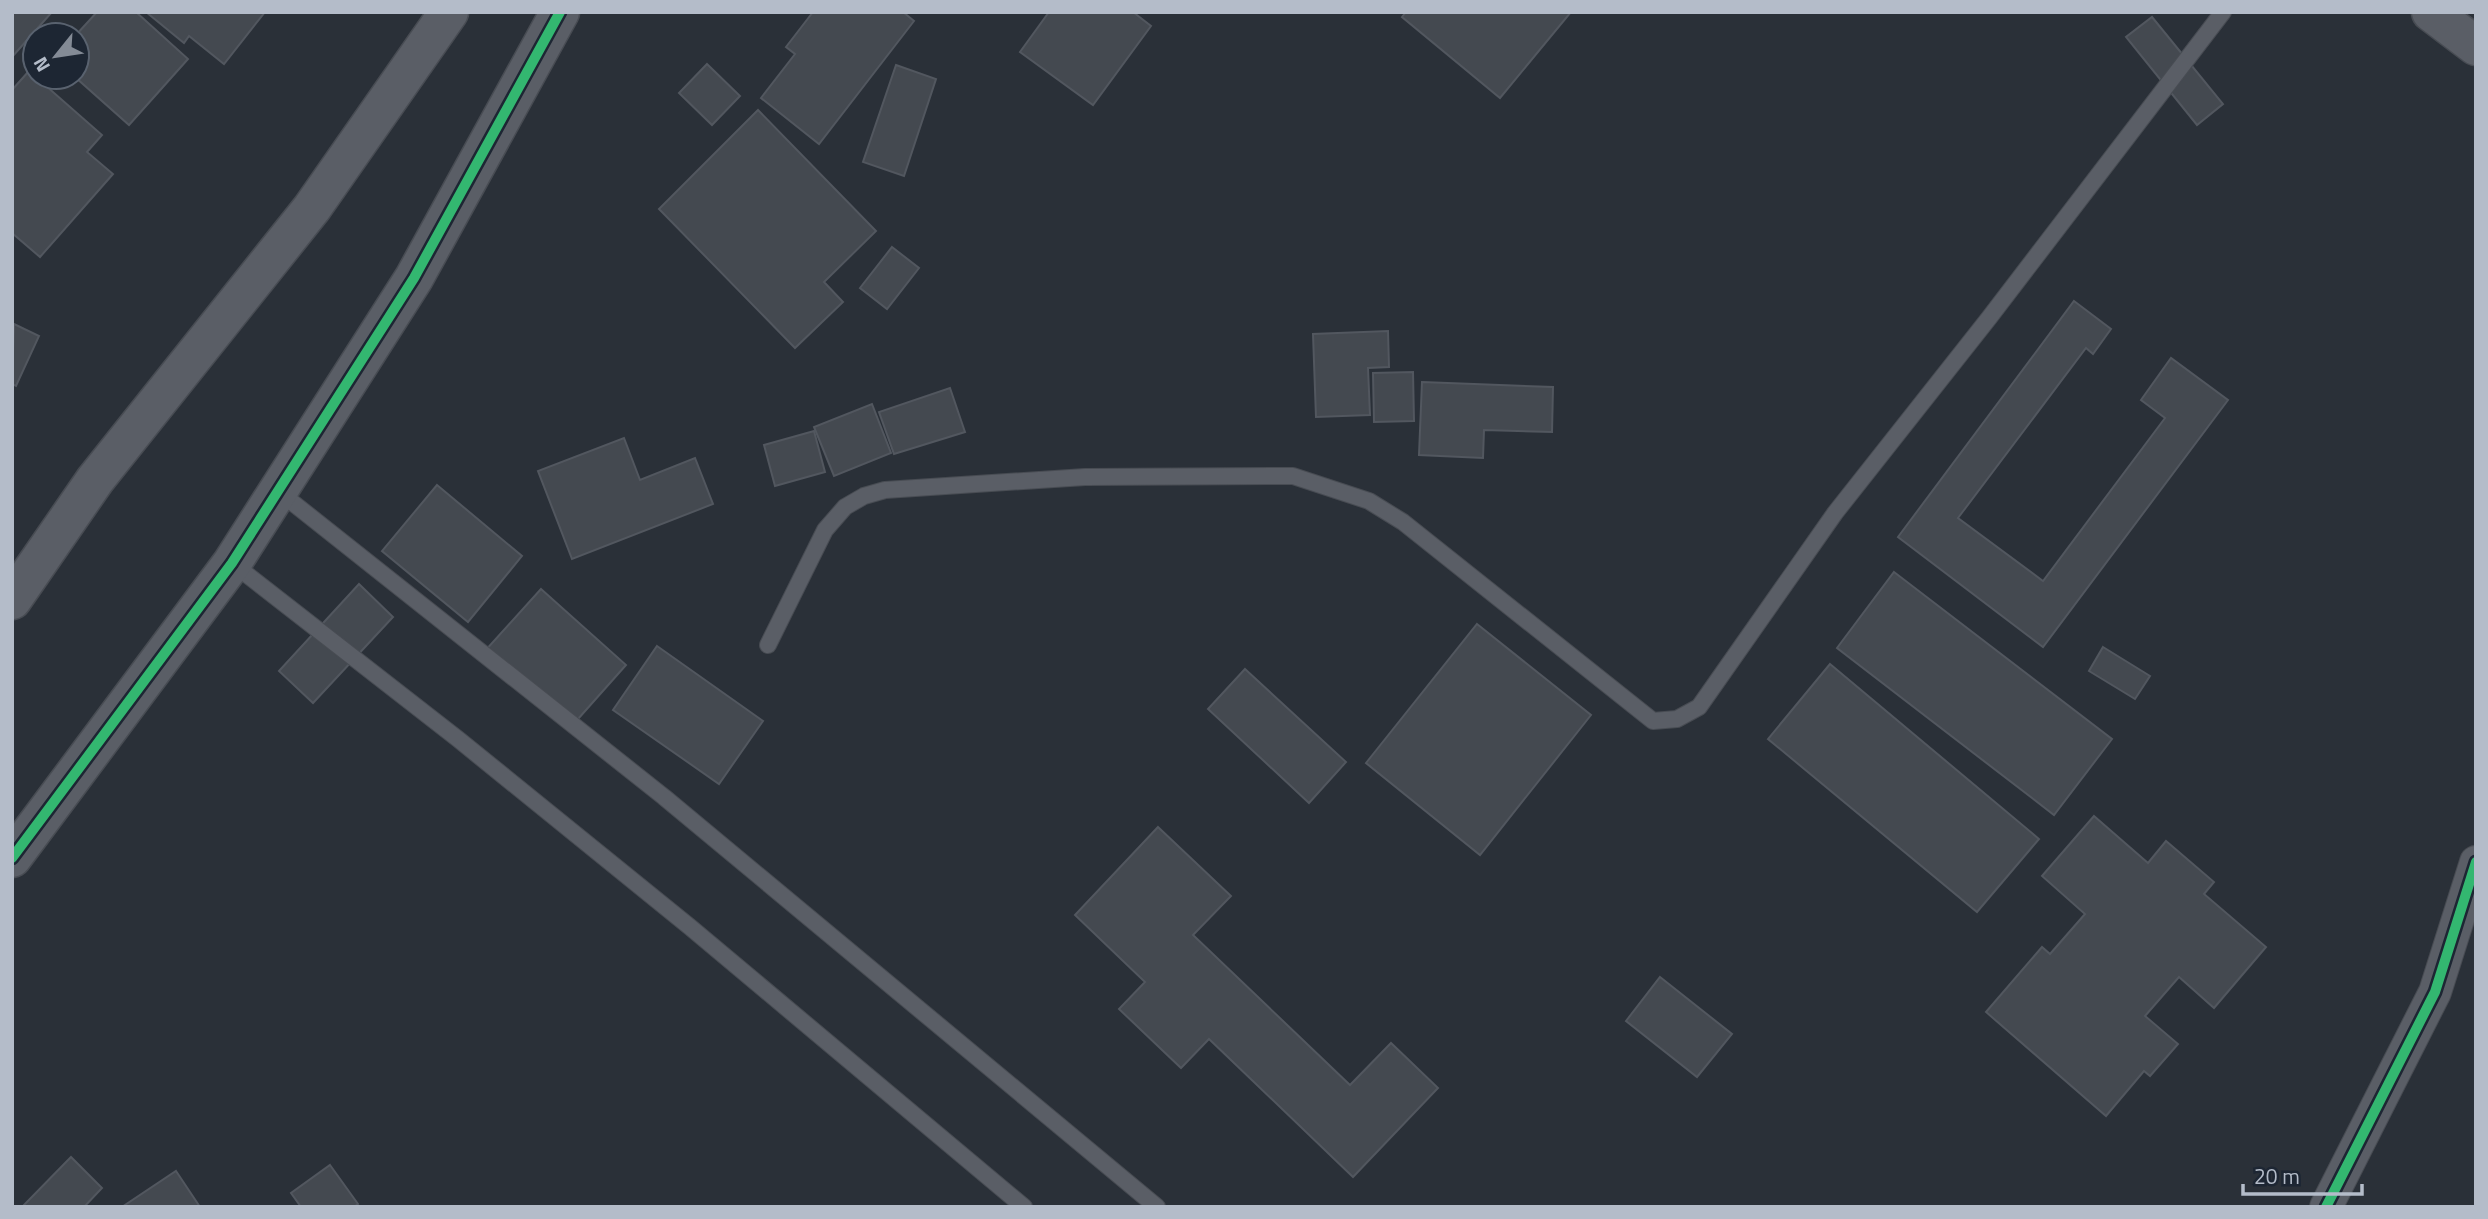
<svg xmlns="http://www.w3.org/2000/svg" width="2488" height="1219" font-family="'Titillium Web',sans-serif">
	<style>
		.building { fill: #444950; stroke: #52575f; stroke-width: 2 }
		.lines { fill: none; stroke-linecap: round; stroke-linejoin: round }
		.service-casing { stroke: #484c53; stroke-width: 18 }
		.minor-casing { stroke: #484c53; stroke-width: 34 }
		.tertiary-casing { stroke: #484c53; stroke-width: 41 }
		.service { stroke: #5a5e66; stroke-width: 16 }
		.minor { stroke: #5a5e66; stroke-width: 32 }
		.tertiary { stroke: #5a5e66; stroke-width: 38 }
		.cycleway-casing { stroke: #1d2633; stroke-width: 15 }
		.cycleway { stroke: #33b770; stroke-width: 10 }
	</style>
	<rect width="100%" height="100%" fill="#2a3038"/>
	<g class="building">
		<path d="M 12,12 L 52,12 L 12,57 Z"/>
		<path d="M 97,12 L 136,12 L 188,59 L 129,125 L 75,77 L 76,35 Z"/>
		<path d="M 146,12 L 265,12 L 224,64 L 189,36 L 184,43 Z"/>
		<path d="M 813,12 L 903,12 L 914,21 L 819,144 L 761,98 L 795,54 L 786,47 Z"/>
		<path d="M 1049,12 L 1133,12 L 1151,26 L 1093,105 L 1020,52 Z"/>
		<path d="M 1406,12 L 1571,12 L 1500,98 L 1402,17 Z"/>
		<path d="M 2152,17 L 2223,104 L 2197,125 L 2126,37 Z"/>
		<path d="M 707,64 L 740,96 L 712,125 L 679,93 Z"/>
		<path d="M 896,65 L 936,79 L 904,176 L 863,162 Z"/>
		<path d="M 29,71 L 102,135 L 87,152 L 113,174 L 40,257 L 12,233 L 12,90 Z"/>
		<path d="M 758,110 L 876,231 L 824,282 L 843,302 L 795,348 L 659,209 Z"/>
		<path d="M 892,247 L 919,268 L 887,309 L 860,288 Z"/>
		<path d="M 2074,301 L 2111,329 L 2093,354 L 2086,348 L 1958,518 L 2043,581 L 2165,418 L 2141,400 L 2171,358 L 2228,400 L 2043,647 L 1898,537 Z"/>
		<path d="M 14,324 L 39,336 L 16,386 L 12,384 Z"/>
		<path d="M 1388,331 L 1389,367 L 1368,368 L 1370,415 L 1316,417 L 1313,334 Z"/>
		<path d="M 1413,372 L 1414,421 L 1374,422 L 1373,373 Z"/>
		<path d="M 1422,382 L 1553,387 L 1552,432 L 1484,430 L 1483,458 L 1419,455 Z"/>
		<path d="M 950,388 L 965,432 L 894,454 L 879,412 Z"/>
		<path d="M 872,404 L 891,453 L 834,476 L 814,427 Z"/>
		<path d="M 814,431 L 825,472 L 775,486 L 764,445 Z"/>
		<path d="M 624,438 L 640,480 L 695,458 L 713,504 L 572,559 L 538,471 Z"/>
		<path d="M 437,485 L 522,556 L 468,622 L 382,551 Z"/>
		<path d="M 1894,572 L 2112,739 L 2054,815 L 1837,648 Z"/>
		<path d="M 359,584 L 393,617 L 313,703 L 279,671 Z"/>
		<path d="M 541,589 L 626,665 L 570,728 L 484,652 Z"/>
		<path d="M 1477,624 L 1591,715 L 1480,855 L 1366,763 Z"/>
		<path d="M 657,646 L 763,721 L 719,784 L 613,710 Z"/>
		<path d="M 2103,647 L 2150,676 L 2135,699 L 2089,671 Z"/>
		<path d="M 1830,664 L 2039,839 L 1977,912 L 1768,739 Z"/>
		<path d="M 1245,669 L 1346,762 L 1309,803 L 1208,709 Z"/>
		<path d="M 2094,816 L 2148,863 L 2166,841 L 2214,882 L 2204,894 L 2266,947 L 2214,1008 L 2179,977 L 2145,1016 L 2178,1044 L 2150,1076 L 2144,1071 L 2106,1116 L 1986,1012 L 2042,947 L 2050,954 L 2085,914 L 2042,876 Z"/>
		<path d="M 1158,827 L 1231,896 L 1193,935 L 1350,1085 L 1391,1043 L 1438,1088 L 1353,1177 L 1209,1039 L 1181,1068 L 1119,1009 L 1145,982 L 1075,915 Z"/>
		<path d="M 1660,977 L 1732,1034 L 1697,1077 L 1626,1021 Z"/>
		<path d="M 71,1157 L 102,1188 L 84,1207 L 22,1207 Z"/>
		<path d="M 330,1165 L 358,1204 L 354,1207 L 301,1207 L 291,1193 Z"/>
		<path d="M 176,1171 L 200,1207 L 122,1207 Z"/>
	</g>
	<g class="lines">
		<defs>
			<g id="service">
				<path d="M 278,491 L 664,797 L 1157,1207"/>
				<path d="M 232,563 L 458,739 L 690,927 L 1024,1207"/>
				<path d="M 768,645 L 825,530 L 845,507 L 864,496 L 885,490 L 1085,477 L 1293,476 L 1369,501 L 1403,522 L 1653,721 L 1677,719 L 1699,707 L 1835,513 L 1989,318 L 2223,12"/>
			</g>
			<path id="minor" d="M 2326,1207 L 2435,992 L 2476,862"/>
			<g id="tertiary">
				<path d="M 2431,12 L 2476,46"/>
				<path d="M 12,600 L 95,480 L 312,208 L 449,12"/>
				<path d="M 12,858 L 232,563 L 414,278 L 560,12"/>
			</g>
		</defs>
		<use href="#service" class="service-casing"/>
		<use href="#minor" class="minor-casing"/>
		<use href="#tertiary" class="tertiary-casing"/>
		<use href="#service" class="service"/>
		<use href="#minor" class="minor"/>
		<use href="#tertiary" class="tertiary"/>
		<defs>
			<g id="cycleway">
				<path d="M 12,858 L 232,563 L 414,278 L 560,12"/>
				<path d="M 2326,1207 L 2435,992 L 2476,862"/>
			</g>
		</defs>
		<use href="#cycleway" class="cycleway-casing"/>
		<use href="#cycleway" class="cycleway"/>
	</g>
	<rect width="2488" height="1219" fill="none" stroke="#b4bcc9" stroke-width="28"/>
	<g transform="translate(56 56) rotate(240)"><circle r="33" fill="#1d2633" stroke="#59626f" stroke-width="2"/>
	<path d="M0-5L12 26L0 18L-12 26Z" fill="#848b96"/>
	<text y="-10" font-size="19" font-weight="bold" text-anchor="middle" fill="#b4bcc9">N</text>
	</g>
	<path d="M2243 1184v10h119v-10" fill="none" stroke="#b4bcc9" stroke-width="3.5"/>
	<text x="2254" y="1184" font-size="21" fill="#b4bcc9" stroke="#1d2633" stroke-width="5" paint-order="stroke">20 m</text>
</svg>
